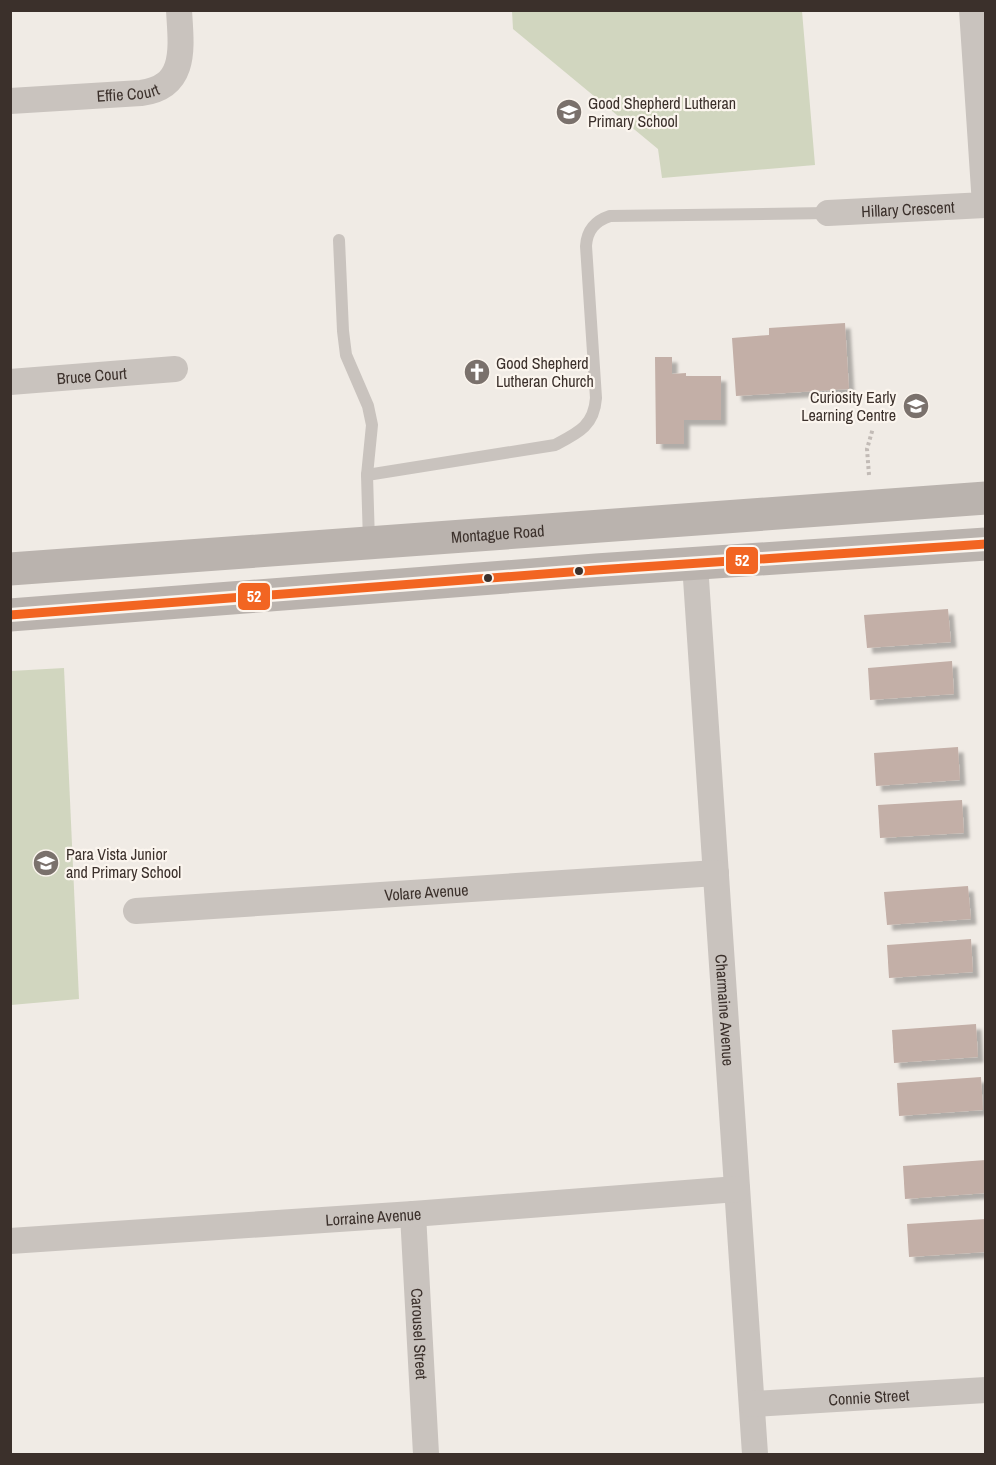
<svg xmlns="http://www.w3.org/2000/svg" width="996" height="1465" font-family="'Archivo Narrow',sans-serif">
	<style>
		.green { fill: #d1d6bf }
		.building { fill: #c3afa7; filter: url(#shadow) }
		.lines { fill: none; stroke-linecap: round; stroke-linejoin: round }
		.path { stroke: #c2bbb6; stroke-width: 4; stroke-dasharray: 3 3; stroke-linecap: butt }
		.lane { stroke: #c9c3be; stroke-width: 12 }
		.street { stroke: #c9c3be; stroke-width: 26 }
		.secondary { stroke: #bab3ae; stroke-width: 33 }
		.bus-1-casing { stroke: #fbf5ee; stroke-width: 14 }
		.bus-1 { stroke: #f26522; stroke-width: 9 }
		.bus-dot { fill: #3b302b; stroke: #fbf5ee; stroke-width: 2 }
		.labels { text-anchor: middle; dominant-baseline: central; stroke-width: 4.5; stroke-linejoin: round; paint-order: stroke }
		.street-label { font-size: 16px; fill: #3b302b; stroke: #fbf5ee }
		.poi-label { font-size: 16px; fill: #3b302b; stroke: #fbf5ee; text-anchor: start }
		.line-badge { stroke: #fbf5ee; stroke-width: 2 }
		.badge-label { font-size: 16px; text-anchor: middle; font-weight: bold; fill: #fff }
	</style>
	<defs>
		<filter id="shadow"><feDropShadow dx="5.5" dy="5.5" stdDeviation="1.5" flood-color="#0004"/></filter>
	</defs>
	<rect width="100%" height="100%" fill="#f0ebe5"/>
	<g class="green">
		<path d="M 512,11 L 802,11 L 815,165 L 662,178 L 658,149 L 513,29 Z"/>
		<path d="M 64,668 L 79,999 L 11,1005 L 11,671 Z"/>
	</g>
	<g class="building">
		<path d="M 845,323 L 849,389 L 736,396 L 732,338 L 769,335 L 769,328 Z"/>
		<path d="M 655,357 L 672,357 L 672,374 L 686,373 L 686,376 L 721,376 L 721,420 L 684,420 L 684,444 L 656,444 Z"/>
		<path d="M 948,609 L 951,642 L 867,648 L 864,615 Z"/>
		<path d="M 952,661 L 954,694 L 870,700 L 868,668 Z"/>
		<path d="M 958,747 L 960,780 L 876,786 L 874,753 Z"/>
		<path d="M 962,800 L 964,833 L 880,838 L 878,805 Z"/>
		<path d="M 968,886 L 971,919 L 887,925 L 884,892 Z"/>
		<path d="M 971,939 L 973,972 L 889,978 L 887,945 Z"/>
		<path d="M 976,1024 L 978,1057 L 894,1063 L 892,1030 Z"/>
		<path d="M 981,1077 L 983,1110 L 899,1116 L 897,1083 Z"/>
		<path d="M 986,1160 L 986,1193 L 905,1199 L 903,1166 Z"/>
		<path d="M 986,1219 L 986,1252 L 909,1257 L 907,1224 Z"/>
	</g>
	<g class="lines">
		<path class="path" d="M 869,475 L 867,449 L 873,428"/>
		<g class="lane">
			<path d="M 339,240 L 343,331 L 346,355 L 368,406 L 372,425 L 367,475"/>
			<path d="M 369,542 L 367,475 L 555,445 C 578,433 594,426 596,398 L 586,246 C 587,230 595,221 610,216 L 828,213"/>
		</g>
		<g class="street">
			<path id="s1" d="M 10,101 L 141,93 C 188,87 181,46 179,10"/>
			<path id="s2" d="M 828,213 L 985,205 L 972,10"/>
			<path id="s3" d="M 10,382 L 175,369"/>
			<path id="s4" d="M 695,564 L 755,1454"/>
			<path id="s5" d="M 136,911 L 716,873"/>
			<path id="s6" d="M 413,1214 L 426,1454"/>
			<path id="s7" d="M 10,1241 L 413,1214 L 737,1189"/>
			<path id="s8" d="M 752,1404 L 986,1390"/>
		</g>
		<g class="secondary">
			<path id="s9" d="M 10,569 L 986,498"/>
			<path d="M 10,615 L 596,570 L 986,544"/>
		</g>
		<defs>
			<path id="bus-1" d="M 10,615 L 596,570 L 986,544"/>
		</defs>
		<use href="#bus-1" class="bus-1-casing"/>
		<use href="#bus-1" class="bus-1"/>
	</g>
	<defs>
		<symbol id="school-disc" viewBox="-11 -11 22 22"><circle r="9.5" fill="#7a716c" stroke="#fbf5ee"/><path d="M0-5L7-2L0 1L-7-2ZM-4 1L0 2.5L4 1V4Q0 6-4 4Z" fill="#fff"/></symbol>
		<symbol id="church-disc" viewBox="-11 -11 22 22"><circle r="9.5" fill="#7a716c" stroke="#fbf5ee"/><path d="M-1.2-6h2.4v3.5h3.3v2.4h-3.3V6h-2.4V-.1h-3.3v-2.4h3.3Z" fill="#fff"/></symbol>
	</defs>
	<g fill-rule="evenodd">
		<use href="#school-disc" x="554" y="97" width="30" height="30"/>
		<use href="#church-disc" x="462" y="357" width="30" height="30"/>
		<use href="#school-disc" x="901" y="391" width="30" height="30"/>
		<use href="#school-disc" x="31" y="848" width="30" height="30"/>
	</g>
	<g class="bus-dot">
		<circle cx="579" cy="571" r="5"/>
		<circle cx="488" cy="578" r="5"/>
	</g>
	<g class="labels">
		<g class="street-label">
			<text stroke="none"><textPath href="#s1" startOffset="118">Effie Court</textPath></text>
			<text stroke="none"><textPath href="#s2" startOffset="80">Hillary Crescent</textPath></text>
			<text stroke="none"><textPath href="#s3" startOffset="82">Bruce Court</textPath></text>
			<text stroke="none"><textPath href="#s9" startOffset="489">Montague Road</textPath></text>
			<text stroke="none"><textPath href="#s5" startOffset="291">Volare Avenue</textPath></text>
			<text stroke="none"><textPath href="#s4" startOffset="447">Charmaine Avenue</textPath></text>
			<text stroke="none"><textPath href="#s7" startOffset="364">Lorraine Avenue</textPath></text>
			<text stroke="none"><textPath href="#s6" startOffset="120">Carousel Street</textPath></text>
			<text stroke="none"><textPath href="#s8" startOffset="117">Connie Street</textPath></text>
		</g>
		<g class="poi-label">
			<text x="588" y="103">Good Shepherd Lutheran<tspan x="588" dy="18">Primary School</tspan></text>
			<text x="496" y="363">Good Shepherd<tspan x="496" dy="18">Lutheran Church</tspan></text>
			<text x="896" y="397" text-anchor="end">Curiosity Early<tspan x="896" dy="18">Learning Centre</tspan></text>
			<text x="66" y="854">Para Vista Junior<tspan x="66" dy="18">and Primary School</tspan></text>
		</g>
	</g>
	<g class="line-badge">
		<rect x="725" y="546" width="34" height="29" rx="6" fill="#f26522"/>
		<rect x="237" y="582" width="34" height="29" rx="6" fill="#f26522"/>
	</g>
	<g class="badge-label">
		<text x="742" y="566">52</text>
		<text x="254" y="602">52</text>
	</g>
	<rect width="996" height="1465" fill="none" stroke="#3b302b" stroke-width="24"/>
</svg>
